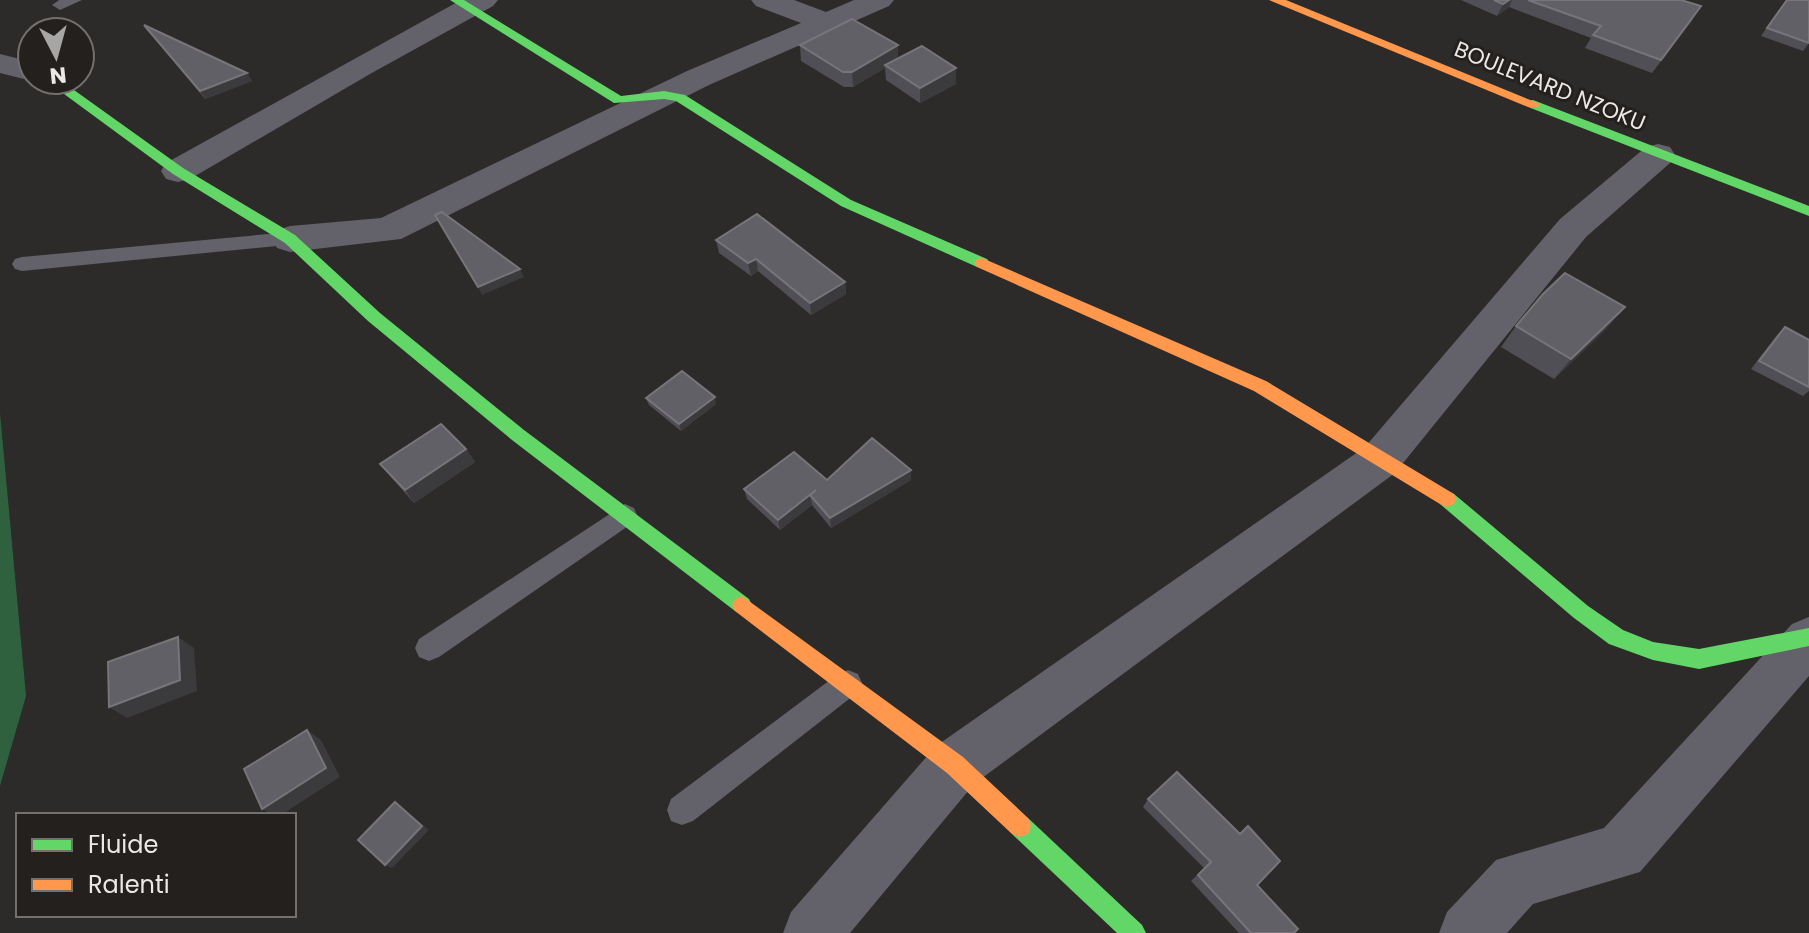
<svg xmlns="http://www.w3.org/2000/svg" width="1809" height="933" font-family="Poppins,sans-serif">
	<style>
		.forest { fill: #30613f }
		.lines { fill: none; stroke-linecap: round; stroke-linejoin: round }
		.lane { fill: #63616a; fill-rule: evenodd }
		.street { fill: #63616a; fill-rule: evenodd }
		.fast { fill: #63d668; fill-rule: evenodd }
		.slow { fill: #ff974d; fill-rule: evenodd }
		.wall { fill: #514f56 }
		.shaded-wall { fill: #3b3a3d }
		.building { fill: #616066; stroke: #77757a; stroke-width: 2 }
		.labels { text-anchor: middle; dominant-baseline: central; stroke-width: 6; stroke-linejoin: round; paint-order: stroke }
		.far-street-label { font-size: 22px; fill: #ebe8e7; stroke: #24201e }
	</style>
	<rect width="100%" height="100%" fill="#2d2b29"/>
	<path class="forest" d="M 0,413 L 26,696 L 0,786 Z"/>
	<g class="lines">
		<g class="lane">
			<path d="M 59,0 L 82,0 L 60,10 L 52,5 Z"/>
			<path d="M 290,232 L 297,234 L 300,239 L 297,244 L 22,271 L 15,269 L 12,264 L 15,259 L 22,257 Z"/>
			<path d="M 625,504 L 634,508 L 637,515 L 634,522 L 439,657 L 429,661 L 419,657 L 415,648 L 419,639 Z"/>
			<path d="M 848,670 L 858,674 L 862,683 L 858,692 L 693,821 L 682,825 L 671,821 L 667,810 L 671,799 L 838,674 Z"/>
		</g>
		<g class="street">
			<path d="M 461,0 L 498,0 L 493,6 L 370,74 L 190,179 L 178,182 L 166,179 L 161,171 L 166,163 Z"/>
			<path d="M 751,0 L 794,0 L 826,12 L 854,0 L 894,0 L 889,6 L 709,85 L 401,239 L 290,252 L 277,248 L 272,239 L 277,230 L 290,226 L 381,218 L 687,71 L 801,23 L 756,6 Z"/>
			<path d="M 0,54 L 32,62 L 32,80 L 38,80 L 32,81 L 0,73 Z"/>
			<path d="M 1658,144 L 1670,147 L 1675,155 L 1670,163 L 1586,237 L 1395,473 L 974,784 L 850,933 L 783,933 L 791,912 L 936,746 L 1365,447 L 1560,219 L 1646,147 Z"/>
			<path d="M 1809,617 L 1809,676 L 1640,872 L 1533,904 L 1507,933 L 1439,933 L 1447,912 L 1496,860 L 1604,828 L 1792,624 Z"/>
		</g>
		<g class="fast">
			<path d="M 450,0 L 464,0 L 621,96 L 664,91 L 685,95 L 851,200 L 987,259 L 990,263 L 987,267 L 977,267 L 841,206 L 676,101 L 664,99 L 614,103 Z"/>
			<path d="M 45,80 L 60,80 L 183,168 L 295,235 L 380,313 L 524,430 L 749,599 L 752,605 L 749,611 L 742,614 L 735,611 L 512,440 L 368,321 L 285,243 L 173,174 Z"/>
			<path d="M 1533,100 L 1809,206 L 1809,216 L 1528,107 L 1528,101 Z"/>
			<path d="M 1447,491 L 1454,494 L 1588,606 L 1623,630 L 1653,642 L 1699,649 L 1809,628 L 1809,646 L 1699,669 L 1653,660 L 1609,644 L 1574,618 L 1440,504 L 1438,499 L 1440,494 Z"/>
			<path d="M 1020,815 L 1028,818 L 1142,925 L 1146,933 L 1117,933 L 1012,834 L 1009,826 L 1012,818 Z"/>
		</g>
		<g class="slow">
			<path d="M 1269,0 L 1286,0 L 1540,104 L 1538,107 L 1528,107 Z"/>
			<path d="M 982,258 L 1266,381 L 1454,494 L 1456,499 L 1454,504 L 1447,507 L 1440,504 L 1254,391 L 977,267 L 974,263 L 977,259 Z"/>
			<path d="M 742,596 L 963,757 L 1028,818 L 1031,826 L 1028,834 L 1020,837 L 1012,834 L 947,773 L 735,611 L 732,605 L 735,599 Z"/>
		</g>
	</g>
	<g class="wall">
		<path d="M 1461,0 L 1681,0 L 1693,19 L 1652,73 L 1585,48 L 1591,38 L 1509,7 L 1497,16 Z"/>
		<path d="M 1786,0 L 1809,43 L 1803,51 L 1761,36 Z"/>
		<path d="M 144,25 L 247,73 L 252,81 L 205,99 Z"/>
		<path d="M 800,45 L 898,58 L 956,68 L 956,84 L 920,103 L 886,80 L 885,68 L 853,87 L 844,87 L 801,61 Z"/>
		<path d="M 716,240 L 845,282 L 846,294 L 811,315 L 758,271 L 751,276 L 719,253 Z"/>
		<path d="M 1516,326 L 1607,328 L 1554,379 L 1501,347 Z"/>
		<path d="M 1785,327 L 1809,340 L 1809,391 L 1803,396 L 1751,369 L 1777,335 Z"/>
		<path d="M 646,398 L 716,404 L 681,431 L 649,405 Z"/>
		<path d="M 466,449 L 475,462 L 414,503 L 391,477 L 380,464 Z"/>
		<path d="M 827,480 L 911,480 L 831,528 L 812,505 L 780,530 L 747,499 L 744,489 Z"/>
		<path d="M 1148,799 L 1257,885 L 1294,933 L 1239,933 L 1191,881 L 1204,868 L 1143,807 Z"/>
	</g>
	<g class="shaded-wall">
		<path d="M 1509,0 L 1512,0 L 1509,7 L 1497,16 L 1503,4 Z"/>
		<path d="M 898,45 L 898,61 L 885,65 L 885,68 L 853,87 L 852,72 Z"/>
		<path d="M 956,68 L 956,84 L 920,103 L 920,88 Z"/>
		<path d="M 247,73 L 252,81 L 205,99 L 200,91 Z"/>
		<path d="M 756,259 L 758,271 L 751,276 L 748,263 Z"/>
		<path d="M 520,269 L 524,277 L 482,295 L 478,287 Z"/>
		<path d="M 845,282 L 846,294 L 811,315 L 810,303 Z"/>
		<path d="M 1625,307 L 1607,328 L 1554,379 L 1571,359 Z"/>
		<path d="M 715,397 L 716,404 L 681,431 L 679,424 Z"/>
		<path d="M 466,449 L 475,462 L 414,503 L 405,490 Z"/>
		<path d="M 911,470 L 911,480 L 831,528 L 830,518 Z"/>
		<path d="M 816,490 L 810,495 L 812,505 L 780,530 L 778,520 Z"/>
		<path d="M 178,637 L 194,648 L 197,691 L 127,718 L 109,707 Z"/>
		<path d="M 307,730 L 321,740 L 340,777 L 281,815 L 274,815 L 262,809 Z"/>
		<path d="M 395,802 L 429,830 L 392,868 L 385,865 Z"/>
	</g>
	<g class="building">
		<path d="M 1494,0 L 1509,0 L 1503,4 Z"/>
		<path d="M 1528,0 L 1681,0 L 1701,6 L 1661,60 L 1593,35 L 1601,26 Z"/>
		<path d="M 1787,0 L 1809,0 L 1809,43 L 1767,28 Z"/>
		<path d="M 852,19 L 898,45 L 852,72 L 843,72 L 800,45 Z"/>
		<path d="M 144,25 L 247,73 L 200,91 Z"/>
		<path d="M 922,46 L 956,68 L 920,88 L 885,65 Z"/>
		<path d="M 442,212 L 520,269 L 478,287 L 435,215 Z"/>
		<path d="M 757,214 L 845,282 L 810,303 L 756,259 L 748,263 L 716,240 Z"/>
		<path d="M 1565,273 L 1625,307 L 1571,359 L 1516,326 L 1543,294 Z"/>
		<path d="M 1785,327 L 1809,340 L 1809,387 L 1759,361 Z"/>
		<path d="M 682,371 L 715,397 L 679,424 L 646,398 Z"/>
		<path d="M 441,424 L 466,449 L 405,490 L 380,464 Z"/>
		<path d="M 872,438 L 911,470 L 830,518 L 810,495 L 816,490 L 778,520 L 744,489 L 794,452 L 827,480 Z"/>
		<path d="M 178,637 L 180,680 L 109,707 L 108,662 Z"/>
		<path d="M 307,730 L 326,768 L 262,809 L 244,769 Z"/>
		<path d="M 1177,772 L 1240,834 L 1248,826 L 1280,861 L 1257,885 L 1298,929 L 1294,933 L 1251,933 L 1198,875 L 1211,862 L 1148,799 Z"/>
		<path d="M 395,802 L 422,826 L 385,865 L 358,840 Z"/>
	</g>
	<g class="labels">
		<g class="far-street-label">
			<text transform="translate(1550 86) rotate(22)">BOULEVARD NZOKU</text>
		</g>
	</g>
	<rect x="16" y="813" width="280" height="104" fill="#24201e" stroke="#74706e" stroke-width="2"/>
	<rect x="32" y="839" width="40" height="12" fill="#63d668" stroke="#74706e" stroke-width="2"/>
	<text x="88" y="853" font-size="24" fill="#ebe8e7">Fluide</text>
	<rect x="32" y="879" width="40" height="12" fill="#ff974d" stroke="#74706e" stroke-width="2"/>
	<text x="88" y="893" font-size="24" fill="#ebe8e7">Ralenti</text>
	<g transform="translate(56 56) rotate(174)"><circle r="38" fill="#24201e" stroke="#74706e" stroke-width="2"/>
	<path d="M0-6L14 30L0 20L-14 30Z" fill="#a8a6a4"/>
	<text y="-12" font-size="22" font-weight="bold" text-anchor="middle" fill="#ebe8e7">N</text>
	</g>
</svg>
